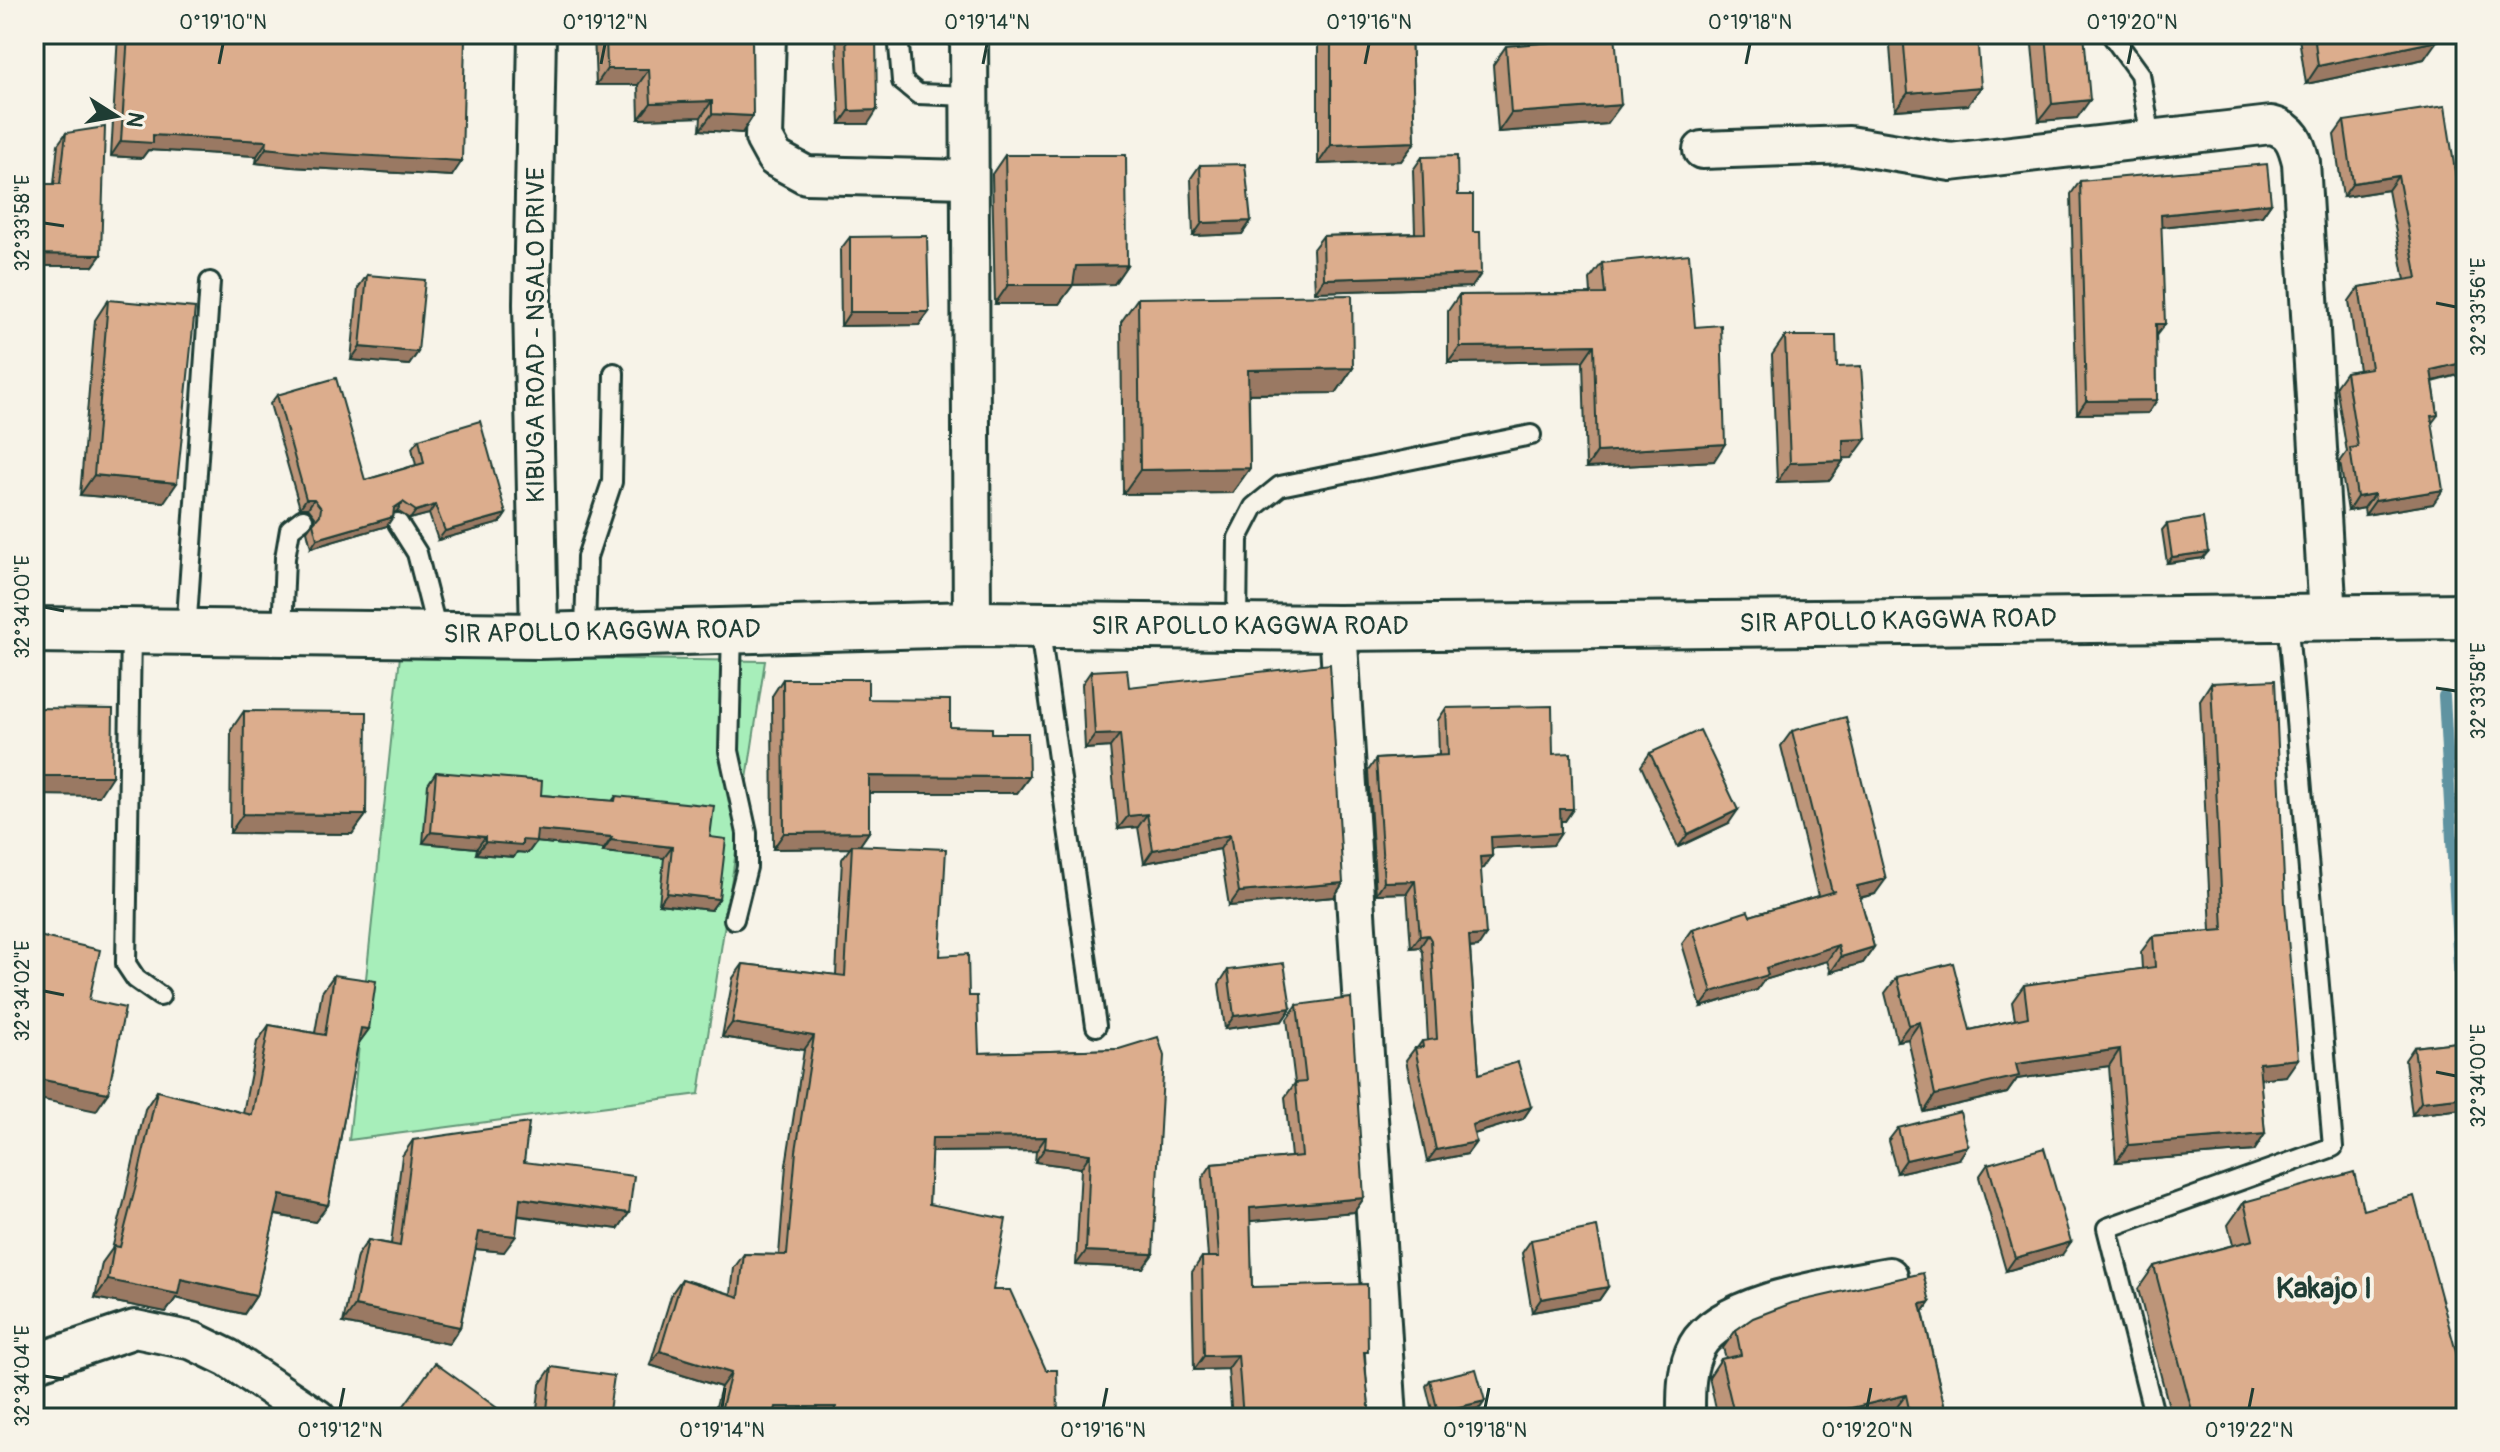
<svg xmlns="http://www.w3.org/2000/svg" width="2500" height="1452" font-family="Pangolin,sans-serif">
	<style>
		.green { fill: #a7eeba; stroke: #639677; stroke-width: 2 }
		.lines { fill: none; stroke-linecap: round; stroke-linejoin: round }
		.stream { stroke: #5e93a1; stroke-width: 12 }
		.service-casing { stroke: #1f3d34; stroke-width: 24 }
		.minor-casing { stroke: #1f3d34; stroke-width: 42 }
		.secondary-casing { stroke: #1f3d34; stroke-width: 50 }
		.service { stroke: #f7f3e8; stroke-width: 18 }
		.minor { stroke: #f7f3e8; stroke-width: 36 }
		.secondary { stroke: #f7f3e8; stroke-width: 44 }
		.wall { fill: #bd9579; stroke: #1f3d34; stroke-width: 2 }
		.shaded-wall { fill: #9a7963; stroke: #1f3d34; stroke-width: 2 }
		.building { fill: #dcad8d; stroke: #1f3d34; stroke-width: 2 }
		.ticks { fill: none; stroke: #1f3d34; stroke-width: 3 }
		.labels { text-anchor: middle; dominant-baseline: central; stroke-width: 8; stroke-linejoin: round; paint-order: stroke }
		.street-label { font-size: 26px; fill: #1f3d34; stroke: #f7f3e8 }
		.quarter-label { font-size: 30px; font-weight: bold; fill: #1f3d34; stroke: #f7f3e8 }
		.neatline { fill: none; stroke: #1f3d34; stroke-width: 3 }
		.ticks-label { font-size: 20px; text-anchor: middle; fill: #1f3d34 }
	</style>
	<rect width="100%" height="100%" fill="#f7f3e8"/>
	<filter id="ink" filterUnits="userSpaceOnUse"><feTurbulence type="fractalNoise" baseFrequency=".0125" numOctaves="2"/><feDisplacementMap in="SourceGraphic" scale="16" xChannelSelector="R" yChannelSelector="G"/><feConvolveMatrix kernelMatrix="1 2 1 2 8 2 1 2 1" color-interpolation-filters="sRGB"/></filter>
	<g filter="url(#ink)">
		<path class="green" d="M 400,656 L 765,661 L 699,1094 L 349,1140 Z"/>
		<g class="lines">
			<path class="stream" d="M 2444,696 L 2464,1056"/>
			<defs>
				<g id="service">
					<path d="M 898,34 L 902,81 L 918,94 L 969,96"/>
					<path d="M 2111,34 L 2140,74 L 2151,139"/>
					<path d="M 398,523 L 417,553 L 438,635"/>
					<path d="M 1039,624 L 1096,1026"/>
					<path d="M 1237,627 L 1238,538 L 1254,507 L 1280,486 L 1531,435"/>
					<path d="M 732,630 L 729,751 L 747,833 L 747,867 L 734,919"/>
					<path d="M 131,632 L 126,964 L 136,979 L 160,996"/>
					<path d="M 186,633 L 210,282"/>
					<path d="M 282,633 L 285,558 L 290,529 L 303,519"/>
					<path d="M 585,634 L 587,557 L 612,482 L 614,373"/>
					<path d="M 2155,1418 L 2107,1228 L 2333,1147 L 2287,617"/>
				</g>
				<g id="minor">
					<path d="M 537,34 L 532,304 L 539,636"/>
					<path d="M 767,34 L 764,138 L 775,158 L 806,175 L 968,179"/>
					<path d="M 969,34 L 972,624"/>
					<path d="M 1702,150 L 1849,145 L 1951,162 L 2271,125 C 2292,130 2296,142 2301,162 L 2328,617"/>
					<path d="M 1338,628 L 1388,1418"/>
					<path d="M 34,1363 L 135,1329 L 193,1341 L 228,1358 L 317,1418"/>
					<path d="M 1686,1418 C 1686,1394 1685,1368 1697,1346 C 1723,1300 1840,1286 1889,1276"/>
				</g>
				<path id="secondary" d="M 34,630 L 539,636 L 972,624 L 1338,628 L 2466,616"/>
			</defs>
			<use href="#service" class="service-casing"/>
			<use href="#minor" class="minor-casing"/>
			<use href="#secondary" class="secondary-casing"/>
			<use href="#service" class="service"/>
			<use href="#minor" class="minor"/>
			<use href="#secondary" class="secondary"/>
		</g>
		<g class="wall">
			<path d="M 118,34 L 431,34 L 452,176 L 292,167 L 256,163 L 257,156 L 148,150 L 142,158 L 111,156 Z"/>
			<path d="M 594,34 L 701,34 L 701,41 L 753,116 L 742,133 L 700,130 L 701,117 L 639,119 L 638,85 L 596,85 Z"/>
			<path d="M 836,34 L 876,34 L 868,124 L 840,124 Z"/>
			<path d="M 1318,34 L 1411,34 L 1415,142 L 1401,161 L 1318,164 Z"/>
			<path d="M 1562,34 L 1615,34 L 1607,124 L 1498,132 L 1493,65 L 1506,46 L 1563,41 Z"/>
			<path d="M 1889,34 L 1977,34 L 1968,105 L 1895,110 Z"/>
			<path d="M 2031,34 L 2084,34 L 2077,118 L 2039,121 Z"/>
			<path d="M 2302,34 L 2447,34 L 2445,37 L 2437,39 L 2424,59 L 2306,84 L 2299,38 Z"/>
			<path d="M 2344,121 L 2457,184 L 2466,373 L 2433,382 L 2438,415 L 2432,423 L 2433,504 L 2365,515 L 2364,508 L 2348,511 L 2340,462 L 2347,452 L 2336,386 L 2346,372 L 2359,370 L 2349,301 L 2359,287 L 2405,280 L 2388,190 L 2343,197 L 2334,135 Z"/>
			<path d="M 66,133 L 101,255 L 93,266 L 54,184 L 58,144 Z"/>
			<path d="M 1005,155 L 1127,265 L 1114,284 L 1073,285 L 1059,304 L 995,304 L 992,174 Z"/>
			<path d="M 1422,157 L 1458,195 L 1473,232 L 1472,287 L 1315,292 L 1313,249 L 1323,236 L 1415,233 L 1413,170 Z"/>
			<path d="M 1200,165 L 1251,221 L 1242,234 L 1193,236 L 1191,178 Z"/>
			<path d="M 2080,181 L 2271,203 L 2262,216 L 2161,227 L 2156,336 L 2157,400 L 2148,413 L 2077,414 L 2071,194 Z"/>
			<path d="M 850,237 L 929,312 L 919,325 L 841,326 L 840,250 Z"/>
			<path d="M 1602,263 L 1695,327 L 1714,461 L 1586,468 L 1583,361 L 1448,363 L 1448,311 L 1459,295 L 1591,294 L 1590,279 Z"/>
			<path d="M 367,275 L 418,352 L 409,365 L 351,360 L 358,288 Z"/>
			<path d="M 1138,298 L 1353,368 L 1336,393 L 1249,394 L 1250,468 L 1232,493 L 1123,494 L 1121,322 Z"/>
			<path d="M 108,300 L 164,502 L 80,495 L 95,320 Z"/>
			<path d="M 1785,336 L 1837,367 L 1852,458 L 1843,458 L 1843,461 L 1830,480 L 1777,482 L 1772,355 Z"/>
			<path d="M 277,395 L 365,480 L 416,465 L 412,448 L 419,439 L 506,514 L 500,523 L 438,540 L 429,514 L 410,519 L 397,511 L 393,513 L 387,526 L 311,548 L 307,531 L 314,521 L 315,517 L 308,508 L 300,508 L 270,404 Z"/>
			<path d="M 2167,524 L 2203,558 L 2167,563 L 2162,530 Z"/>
			<path d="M 1091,671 L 1129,687 L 1343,883 L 1334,897 L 1229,906 L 1220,849 L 1144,863 L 1138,827 L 1118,829 L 1110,747 L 1085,749 L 1082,684 Z"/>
			<path d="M 783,679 L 868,699 L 950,727 L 992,733 L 1029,777 L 1017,793 L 869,793 L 869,832 L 860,845 L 969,996 L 979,1053 L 1119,1049 L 1143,1268 L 1076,1265 L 1081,1168 L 1035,1162 L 1036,1151 L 931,1152 L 929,1204 L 993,1290 L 1058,1418 L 713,1418 L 721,1387 L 650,1365 L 672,1293 L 682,1279 L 731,1294 L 734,1268 L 744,1254 L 779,1255 L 786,1165 L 804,1050 L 722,1037 L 733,978 L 743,964 L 836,975 L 842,859 L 850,848 L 773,849 L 772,696 Z"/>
			<path d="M 2211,683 L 2286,1076 L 2260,1078 L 2265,1134 L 2254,1151 L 2116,1162 L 2109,1066 L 2017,1079 L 2007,1093 L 1924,1112 L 1908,1039 L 1897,1041 L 1885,993 L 1897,977 L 1970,1030 L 2015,1020 L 2012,1002 L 2024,985 L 2142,969 L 2141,952 L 2153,936 L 2211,931 L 2200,700 Z"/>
			<path d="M 1446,708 L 1553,754 L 1573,809 L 1565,821 L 1561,821 L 1561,833 L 1553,845 L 1492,848 L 1492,856 L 1484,868 L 1481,869 L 1478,947 L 1470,948 L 1479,1074 L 1531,1107 L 1523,1119 L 1474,1134 L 1476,1142 L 1467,1154 L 1427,1162 L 1406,1060 L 1415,1048 L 1417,1048 L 1422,1041 L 1428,1041 L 1423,952 L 1420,947 L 1411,948 L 1407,893 L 1376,894 L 1368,771 L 1376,759 L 1439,755 L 1438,720 Z"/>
			<path d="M 244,711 L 366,815 L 352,834 L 230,833 L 231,730 Z"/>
			<path d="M 1792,731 L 1875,894 L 1860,898 L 1874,947 L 1863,963 L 1831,972 L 1827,961 L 1764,980 L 1757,990 L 1701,1007 L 1682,944 L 1693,929 L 1750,916 L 1818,896 L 1781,746 Z"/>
			<path d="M 1650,753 L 1729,823 L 1678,847 L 1641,766 Z"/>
			<path d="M 436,772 L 541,795 L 612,801 L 616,796 L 710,837 L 719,899 L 711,910 L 659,904 L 664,858 L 603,852 L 604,849 L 536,842 L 528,853 L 517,852 L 514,857 L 476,854 L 477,848 L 423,843 L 428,784 Z"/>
			<path d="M 1228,970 L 1291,1008 L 1282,1021 L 1225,1029 L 1219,984 Z"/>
			<path d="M 334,975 L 369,1029 L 358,1044 L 328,1205 L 315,1222 L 275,1215 L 256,1296 L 244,1314 L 176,1298 L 166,1312 L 95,1298 L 102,1263 L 112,1249 L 124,1202 L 145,1109 L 157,1091 L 243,1113 L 257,1042 L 269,1025 L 315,1033 L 322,992 Z"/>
			<path d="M 1297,1005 L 1364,1198 L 1354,1212 L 1250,1221 L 1252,1287 L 1364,1358 L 1370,1418 L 1232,1418 L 1228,1369 L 1194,1370 L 1192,1272 L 1202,1257 L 1208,1257 L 1202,1179 L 1212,1164 L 1291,1157 L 1285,1097 L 1295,1083 L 1287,1019 Z"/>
			<path d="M 2466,1041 L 2466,1104 L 2462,1109 L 2412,1115 L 2405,1060 L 2414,1047 Z"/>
			<path d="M 1898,1128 L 1959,1159 L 1897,1173 L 1888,1141 Z"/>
			<path d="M 413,1140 L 524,1162 L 629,1213 L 618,1229 L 518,1216 L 504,1252 L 475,1249 L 460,1327 L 449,1344 L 343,1323 L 357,1256 L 368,1240 L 391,1244 L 402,1156 Z"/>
			<path d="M 1988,1164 L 2062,1255 L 2006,1271 L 1979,1177 Z"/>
			<path d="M 2244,1202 L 2363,1210 L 2466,1418 L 2172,1418 L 2138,1289 L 2154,1266 L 2233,1245 L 2228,1225 Z"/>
			<path d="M 1531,1240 L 1608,1287 L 1599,1300 L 1532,1312 L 1522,1253 Z"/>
			<path d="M 1930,1302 L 1923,1312 L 1947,1418 L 1895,1418 L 1893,1412 L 1870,1418 L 1718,1418 L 1709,1377 L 1721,1359 L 1726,1358 L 1723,1348 L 1736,1330 Z"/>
			<path d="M 552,1367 L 608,1418 L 536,1418 L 540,1384 Z"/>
			<path d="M 1430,1380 L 1485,1401 L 1480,1408 L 1434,1418 L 1426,1386 Z"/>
		</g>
		<g class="shaded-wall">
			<path d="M 2427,34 L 2447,34 L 2445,37 L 2421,42 Z"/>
			<path d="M 2437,41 L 2424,59 L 2306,84 L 2318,66 Z"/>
			<path d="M 607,69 L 649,69 L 638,85 L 596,85 Z"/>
			<path d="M 1981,87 L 1968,105 L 1895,110 L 1908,93 Z"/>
			<path d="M 2090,100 L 2077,118 L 2039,121 L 2052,104 Z"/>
			<path d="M 712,101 L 701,117 L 639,119 L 651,103 Z"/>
			<path d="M 1621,105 L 1607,124 L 1498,132 L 1511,113 Z"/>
			<path d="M 877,110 L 868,124 L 840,124 L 849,111 Z"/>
			<path d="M 712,114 L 753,116 L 742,133 L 700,130 Z"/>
			<path d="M 153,135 L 267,141 L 257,156 L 148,150 L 142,158 L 111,156 L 121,141 Z"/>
			<path d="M 1415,142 L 1401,161 L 1318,164 L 1331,145 Z"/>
			<path d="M 266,148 L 462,161 L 452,176 L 292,167 L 256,163 Z"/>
			<path d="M 2398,176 L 2388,190 L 2343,197 L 2353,183 Z"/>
			<path d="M 2271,203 L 2262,216 L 2152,228 L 2161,215 Z"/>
			<path d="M 1251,221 L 1242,234 L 1193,236 L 1202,223 Z"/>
			<path d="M 34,254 L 101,255 L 93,266 L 34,266 Z"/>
			<path d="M 1127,265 L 1114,284 L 1063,285 L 1076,266 Z"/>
			<path d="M 1481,274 L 1472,287 L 1315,292 L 1324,279 Z"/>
			<path d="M 1008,285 L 1073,285 L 1059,304 L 995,304 Z"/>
			<path d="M 850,312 L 929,312 L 919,325 L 841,326 Z"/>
			<path d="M 2156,324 L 2165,324 L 2155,337 Z"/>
			<path d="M 1594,345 L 1583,361 L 1448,363 L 1460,347 Z"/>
			<path d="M 360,347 L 418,352 L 409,365 L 351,360 Z"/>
			<path d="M 2466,362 L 2466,373 L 2421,384 L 2431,370 Z"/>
			<path d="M 1353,368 L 1336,393 L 1231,394 L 1248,370 Z"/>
			<path d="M 2157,400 L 2148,413 L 2077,414 L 2086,401 Z"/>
			<path d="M 1866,439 L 1852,458 L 1829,459 L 1843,440 Z"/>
			<path d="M 1725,444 L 1714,461 L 1586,468 L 1597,452 Z"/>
			<path d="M 1843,461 L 1830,480 L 1777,482 L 1790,463 Z"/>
			<path d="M 1250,468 L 1232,493 L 1123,494 L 1140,470 Z"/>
			<path d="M 94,475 L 177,483 L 164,502 L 80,495 Z"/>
			<path d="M 2443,490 L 2433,504 L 2365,515 L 2375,501 Z"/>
			<path d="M 2374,494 L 2364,508 L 2348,511 L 2357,497 Z"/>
			<path d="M 306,499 L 314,499 L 308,508 L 300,508 Z"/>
			<path d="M 403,502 L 397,511 L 388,517 L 394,508 Z"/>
			<path d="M 435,505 L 429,514 L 410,519 L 416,511 Z"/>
			<path d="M 506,514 L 500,523 L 438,540 L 445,531 Z"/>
			<path d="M 393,517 L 387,526 L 311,548 L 317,539 Z"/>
			<path d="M 2208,552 L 2203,558 L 2167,563 L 2172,557 Z"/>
			<path d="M 1120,734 L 1110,747 L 1085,749 L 1095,735 Z"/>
			<path d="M 34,776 L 112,776 L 99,796 L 34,795 Z"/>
			<path d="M 869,776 L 1029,777 L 1017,793 L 857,793 Z"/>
			<path d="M 1560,809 L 1573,809 L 1565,821 L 1552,821 Z"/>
			<path d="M 1738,810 L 1729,823 L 1678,847 L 1688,834 Z"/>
			<path d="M 243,814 L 366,815 L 352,834 L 230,833 Z"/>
			<path d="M 1147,814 L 1138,827 L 1118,829 L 1128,816 Z"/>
			<path d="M 537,830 L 612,837 L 604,849 L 536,842 L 528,853 L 517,852 L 514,857 L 476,854 L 485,842 Z"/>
			<path d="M 431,832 L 485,837 L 477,848 L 423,843 Z"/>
			<path d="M 869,832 L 858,848 L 852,845 L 850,848 L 773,849 L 784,833 Z"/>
			<path d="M 1561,833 L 1553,845 L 1482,849 L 1491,837 Z"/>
			<path d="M 1230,835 L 1220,849 L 1144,863 L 1153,850 Z"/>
			<path d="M 611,840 L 672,847 L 664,858 L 603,852 Z"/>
			<path d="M 1492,856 L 1484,868 L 1472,869 L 1480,857 Z"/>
			<path d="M 1886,879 L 1875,894 L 1846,901 L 1857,886 Z"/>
			<path d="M 1415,881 L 1407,893 L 1376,894 L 1384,882 Z"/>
			<path d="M 1343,883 L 1334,897 L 1229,906 L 1239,892 Z"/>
			<path d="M 667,893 L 719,899 L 711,910 L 659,904 Z"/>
			<path d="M 1428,935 L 1420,947 L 1411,948 L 1420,936 Z"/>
			<path d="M 1486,935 L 1478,947 L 1461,948 L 1469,936 Z"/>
			<path d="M 1838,945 L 1827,961 L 1764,980 L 1757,990 L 1701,1007 L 1712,992 L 1766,968 Z"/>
			<path d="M 1874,947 L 1863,963 L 1831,972 L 1841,957 Z"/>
			<path d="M 1291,1008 L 1282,1021 L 1225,1029 L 1234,1016 Z"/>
			<path d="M 1920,1022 L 1908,1039 L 1897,1041 L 1909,1025 Z"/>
			<path d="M 732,1023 L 814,1036 L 804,1050 L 722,1037 Z"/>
			<path d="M 361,1028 L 369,1029 L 356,1047 Z"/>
			<path d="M 2120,1049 L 2109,1066 L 2017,1079 L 2007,1093 L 1924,1112 L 1935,1095 L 2016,1064 Z"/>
			<path d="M 2298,1059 L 2286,1076 L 2247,1080 L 2259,1063 Z"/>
			<path d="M 34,1078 L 108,1093 L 96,1111 L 34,1098 Z"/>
			<path d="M 2466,1097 L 2466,1104 L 2462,1109 L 2412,1115 L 2421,1102 Z"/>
			<path d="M 1531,1107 L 1523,1119 L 1464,1137 L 1472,1125 Z"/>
			<path d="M 2265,1134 L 2254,1151 L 2116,1162 L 2128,1145 Z"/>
			<path d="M 1046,1137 L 1036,1151 L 922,1152 L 932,1138 Z"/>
			<path d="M 1476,1142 L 1467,1154 L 1427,1162 L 1436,1150 Z"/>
			<path d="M 1968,1146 L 1959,1159 L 1897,1173 L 1906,1160 Z"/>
			<path d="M 1045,1148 L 1090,1154 L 1081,1168 L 1035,1162 Z"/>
			<path d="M 280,1195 L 328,1205 L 315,1222 L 267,1213 Z"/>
			<path d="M 520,1198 L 629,1213 L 618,1229 L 508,1214 Z"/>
			<path d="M 1364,1198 L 1354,1212 L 1240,1222 L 1250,1208 Z"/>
			<path d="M 479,1232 L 516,1236 L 504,1252 L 467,1248 Z"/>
			<path d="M 2071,1242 L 2062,1255 L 2006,1271 L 2015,1258 Z"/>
			<path d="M 1086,1251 L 1153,1254 L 1143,1268 L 1076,1265 Z"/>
			<path d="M 181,1279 L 256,1296 L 244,1314 L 176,1298 L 166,1312 L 95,1298 L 108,1280 Z"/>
			<path d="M 1608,1287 L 1599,1300 L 1532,1312 L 1541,1299 Z"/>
			<path d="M 1930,1302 L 1918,1320 L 1921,1304 Z"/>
			<path d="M 355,1306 L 460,1327 L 449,1344 L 343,1323 Z"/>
			<path d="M 660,1351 L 731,1373 L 721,1387 L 650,1365 Z"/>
			<path d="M 1238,1355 L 1228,1369 L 1194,1370 L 1204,1356 Z"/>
			<path d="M 1906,1395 L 1893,1412 L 1870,1418 L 1809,1418 Z"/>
			<path d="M 1485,1401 L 1480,1408 L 1434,1418 L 1438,1412 Z"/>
			<path d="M 776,1407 L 836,1407 L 829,1418 L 768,1418 Z"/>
		</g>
		<g class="building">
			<path d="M 128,34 L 431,34 L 431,37 L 465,38 L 462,161 L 303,152 L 266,148 L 267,141 L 153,135 L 153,143 L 121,141 Z"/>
			<path d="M 606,34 L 701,34 L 701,41 L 752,38 L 753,116 L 712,114 L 712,101 L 651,103 L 649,69 L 607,69 Z"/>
			<path d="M 846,34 L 876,34 L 877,110 L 849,111 Z"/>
			<path d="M 1331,34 L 1411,34 L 1415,142 L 1331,145 Z"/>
			<path d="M 1577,34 L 1615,34 L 1621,105 L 1511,113 L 1506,46 L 1577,40 Z"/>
			<path d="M 1903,34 L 1977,34 L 1981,87 L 1908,93 Z"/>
			<path d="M 2046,34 L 2084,34 L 2090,100 L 2052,104 Z"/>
			<path d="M 2314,34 L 2436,34 L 2437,41 L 2318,66 Z"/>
			<path d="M 2445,106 L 2457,184 L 2466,182 L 2466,362 L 2431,370 L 2438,415 L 2431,416 L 2443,490 L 2375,501 L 2374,494 L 2357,497 L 2350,448 L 2358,447 L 2346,372 L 2371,368 L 2359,287 L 2417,278 L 2398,176 L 2353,183 L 2344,121 Z"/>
			<path d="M 105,127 L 101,255 L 34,254 L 34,184 L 60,184 L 66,133 Z"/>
			<path d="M 1005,155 L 1126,155 L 1127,265 L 1076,266 L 1073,285 L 1008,285 Z"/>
			<path d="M 1457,156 L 1458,195 L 1473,195 L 1473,232 L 1480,232 L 1481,274 L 1324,279 L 1323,236 L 1425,233 L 1422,157 Z"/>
			<path d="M 1245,164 L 1251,221 L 1202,223 L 1200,165 Z"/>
			<path d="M 2267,164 L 2271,203 L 2161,215 L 2165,324 L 2156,324 L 2157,400 L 2086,401 L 2080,181 Z"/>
			<path d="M 927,236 L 929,312 L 850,312 L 850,237 Z"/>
			<path d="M 1689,254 L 1695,327 L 1721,325 L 1725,444 L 1597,452 L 1594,345 L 1460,347 L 1459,295 L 1605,294 L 1602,263 Z"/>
			<path d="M 367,275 L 425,280 L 418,352 L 360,347 Z"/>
			<path d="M 1352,295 L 1353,368 L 1248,370 L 1250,468 L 1140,470 L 1138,298 Z"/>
			<path d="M 108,300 L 195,308 L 177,483 L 94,475 Z"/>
			<path d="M 1785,336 L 1836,336 L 1837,367 L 1861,366 L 1866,439 L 1843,440 L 1843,461 L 1790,463 Z"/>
			<path d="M 336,378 L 365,480 L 424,463 L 419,439 L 480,421 L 506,514 L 445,531 L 435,505 L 416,511 L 403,502 L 394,508 L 393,517 L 317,539 L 313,523 L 320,515 L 321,508 L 314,499 L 306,499 L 277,395 Z"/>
			<path d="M 2203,518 L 2208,552 L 2172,557 L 2167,524 Z"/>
			<path d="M 1330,664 L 1343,883 L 1239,892 L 1230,835 L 1153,850 L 1147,814 L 1128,816 L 1120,734 L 1095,735 L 1091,671 L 1127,669 L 1129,687 Z"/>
			<path d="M 783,679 L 868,679 L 868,699 L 950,700 L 950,727 L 992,728 L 992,733 L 1028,733 L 1029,777 L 869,776 L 869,832 L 784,833 Z"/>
			<path d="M 2275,680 L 2285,902 L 2298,1059 L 2259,1063 L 2265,1134 L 2128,1145 L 2120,1049 L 2016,1064 L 2019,1076 L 1935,1095 L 1920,1022 L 1909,1025 L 1897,977 L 1953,963 L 1970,1030 L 2028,1017 L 2024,985 L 2155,967 L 2153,936 L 2223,930 L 2211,683 Z"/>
			<path d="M 1552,706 L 1553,754 L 1571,753 L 1573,809 L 1560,809 L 1561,833 L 1491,837 L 1492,856 L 1480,857 L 1486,935 L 1469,936 L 1479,1074 L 1518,1062 L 1531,1107 L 1472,1125 L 1476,1142 L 1436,1150 L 1415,1048 L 1423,1047 L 1422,1041 L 1437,1039 L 1431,940 L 1428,935 L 1420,936 L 1415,881 L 1384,882 L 1376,759 L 1448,755 L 1446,708 Z"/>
			<path d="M 34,708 L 113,709 L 112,776 L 34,776 Z"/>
			<path d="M 244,711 L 367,712 L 366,815 L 243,814 Z"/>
			<path d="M 1846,717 L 1886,879 L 1857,886 L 1874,947 L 1841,957 L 1838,945 L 1766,968 L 1768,975 L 1712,992 L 1693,929 L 1748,911 L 1750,916 L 1835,891 L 1832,892 L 1792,731 Z"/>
			<path d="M 1700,730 L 1738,810 L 1688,834 L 1650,753 Z"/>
			<path d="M 436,772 L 542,781 L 541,795 L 615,801 L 616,796 L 714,806 L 710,837 L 726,839 L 719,899 L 667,893 L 672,847 L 611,840 L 612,837 L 537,830 L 536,841 L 522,840 L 522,845 L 485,842 L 485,837 L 431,832 Z"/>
			<path d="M 852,845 L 946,849 L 940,956 L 968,954 L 969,996 L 977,996 L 979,1053 L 1119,1049 L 1158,1037 L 1164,1056 L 1153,1254 L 1086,1251 L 1090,1154 L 1045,1148 L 1046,1137 L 932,1138 L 929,1204 L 1006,1219 L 993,1290 L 1010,1290 L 1046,1370 L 1057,1370 L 1058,1418 L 836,1418 L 836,1407 L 776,1407 L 773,1418 L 719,1418 L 731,1373 L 660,1351 L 682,1279 L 739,1297 L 744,1254 L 787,1255 L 796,1151 L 814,1036 L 732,1023 L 743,964 L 845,976 Z"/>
			<path d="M 34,935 L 100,950 L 89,1000 L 125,1008 L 108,1093 L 34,1078 Z"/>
			<path d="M 1284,963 L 1291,1008 L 1234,1016 L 1228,970 Z"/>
			<path d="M 334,975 L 376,981 L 369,1029 L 361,1028 L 328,1205 L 280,1195 L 256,1296 L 181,1279 L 178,1294 L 108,1280 L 114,1246 L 120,1247 L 136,1185 L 157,1091 L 252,1115 L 269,1025 L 325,1035 Z"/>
			<path d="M 1351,998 L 1364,1198 L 1250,1208 L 1252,1287 L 1367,1284 L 1368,1352 L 1364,1352 L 1370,1418 L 1243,1418 L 1238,1355 L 1204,1356 L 1202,1257 L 1219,1257 L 1212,1164 L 1302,1156 L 1295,1083 L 1306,1082 L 1297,1005 Z"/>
			<path d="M 2466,1041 L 2466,1097 L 2421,1102 L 2414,1047 Z"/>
			<path d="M 1960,1112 L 1968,1146 L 1906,1160 L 1898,1128 Z"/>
			<path d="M 529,1123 L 524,1162 L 634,1176 L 629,1213 L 520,1198 L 516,1236 L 479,1232 L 460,1327 L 355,1306 L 368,1240 L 400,1246 L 413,1140 Z"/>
			<path d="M 2044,1148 L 2071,1242 L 2015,1258 L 1988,1164 Z"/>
			<path d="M 2354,1172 L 2363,1210 L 2414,1196 L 2466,1389 L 2466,1418 L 2194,1418 L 2154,1266 L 2253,1240 L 2244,1202 Z"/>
			<path d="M 1597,1227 L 1608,1287 L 1541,1299 L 1531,1240 Z"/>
			<path d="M 1923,1273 L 1930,1302 L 1921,1304 L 1947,1418 L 1911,1418 L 1906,1395 L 1809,1418 L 1735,1418 L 1721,1359 L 1741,1355 L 1736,1330 L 1753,1318 L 1792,1303 Z"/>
			<path d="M 435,1363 L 511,1418 L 395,1418 Z"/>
			<path d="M 552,1367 L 614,1376 L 608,1418 L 546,1418 Z"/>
			<path d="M 1476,1369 L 1485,1401 L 1438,1412 L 1430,1380 Z"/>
			<path d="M 1551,1414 L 1551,1418 L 1531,1418 Z"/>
		</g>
	</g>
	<path class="ticks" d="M 219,64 L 223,44M 601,64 L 605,44M 983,64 L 987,44M 1365,64 L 1369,44M 1746,64 L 1750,44M 2128,64 L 2132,44M 44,223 L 64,226M 2436,303 L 2456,307M 44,607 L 64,611M 2436,688 L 2456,691M 44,991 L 64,995M 2436,1072 L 2456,1076M 44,1376 L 64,1379M 340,1408 L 344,1388M 722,1408 L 725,1388M 1103,1408 L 1107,1388M 1485,1408 L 1489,1388M 1867,1408 L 1871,1388M 2249,1408 L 2253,1388"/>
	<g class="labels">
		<g class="street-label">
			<text transform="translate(536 335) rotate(-90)">KIBUGA ROAD - NSALO DRIVE</text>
			<text transform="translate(1898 621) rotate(-1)">SIR APOLLO KAGGWA ROAD</text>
			<text x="1250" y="626">SIR APOLLO KAGGWA ROAD</text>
			<text transform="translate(602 632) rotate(-1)">SIR APOLLO KAGGWA ROAD</text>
		</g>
		<g class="quarter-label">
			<text x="2324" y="1288">Kakajo I</text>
		</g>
	</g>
	<rect width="2500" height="1452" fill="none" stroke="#f7f3e8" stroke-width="88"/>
	<g transform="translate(116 116) rotate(101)" stroke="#f7f3e8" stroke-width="6" paint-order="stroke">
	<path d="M0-6L14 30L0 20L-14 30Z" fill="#1f3d34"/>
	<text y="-12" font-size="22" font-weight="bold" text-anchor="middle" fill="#1f3d34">N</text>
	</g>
	<rect x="44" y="44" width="2412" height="1364" class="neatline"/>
	<g class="ticks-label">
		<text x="223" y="29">0°19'10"N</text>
		<text x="605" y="29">0°19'12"N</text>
		<text x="987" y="29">0°19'14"N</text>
		<text x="1369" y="29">0°19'16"N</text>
		<text x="1750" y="29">0°19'18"N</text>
		<text x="2132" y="29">0°19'20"N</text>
		<text transform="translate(22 223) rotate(-90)" y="7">32°33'58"E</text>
		<text transform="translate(2478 307) rotate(-90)" y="7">32°33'56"E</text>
		<text transform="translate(22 607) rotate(-90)" y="7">32°34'00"E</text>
		<text transform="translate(2478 691) rotate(-90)" y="7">32°33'58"E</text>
		<text transform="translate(22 991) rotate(-90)" y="7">32°34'02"E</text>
		<text transform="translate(2478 1076) rotate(-90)" y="7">32°34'00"E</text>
		<text transform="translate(22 1376) rotate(-90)" y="7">32°34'04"E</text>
		<text x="340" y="1437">0°19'12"N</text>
		<text x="722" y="1437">0°19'14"N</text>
		<text x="1103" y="1437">0°19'16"N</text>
		<text x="1485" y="1437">0°19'18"N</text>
		<text x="1867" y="1437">0°19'20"N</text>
		<text x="2249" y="1437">0°19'22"N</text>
	</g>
</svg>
